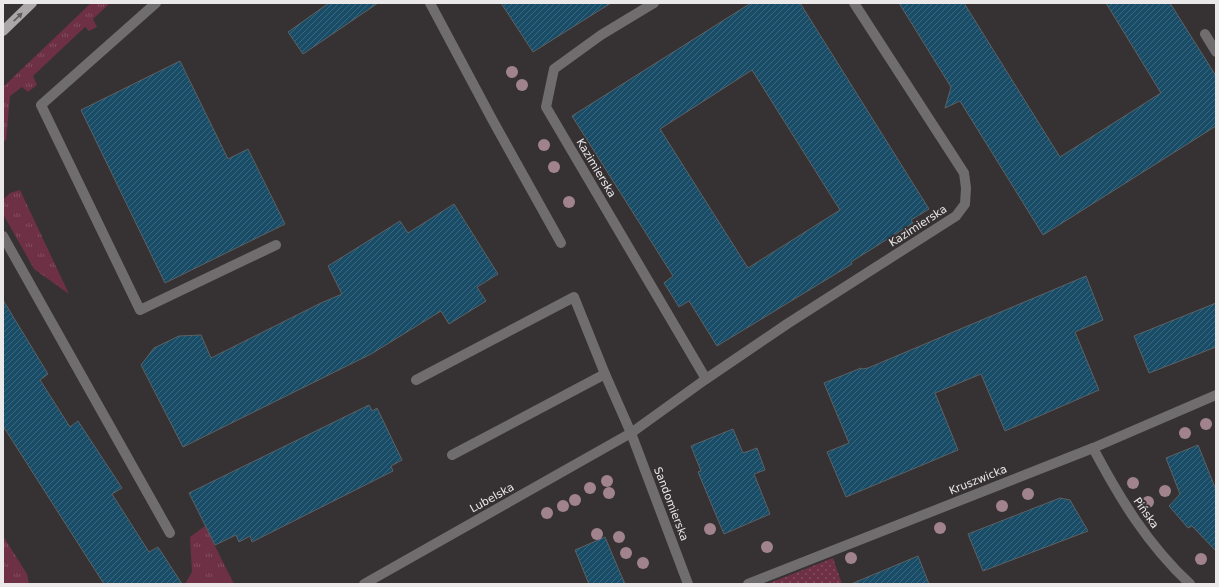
<svg xmlns="http://www.w3.org/2000/svg" width="1219" height="587" font-family="'DejaVu Sans',sans-serif">
	<style>
		.grass { fill: url(#grass-tufts) }
		.park { fill: url(#park-dots) }
		.building { fill: url(#building-hatch); stroke: #5c6164; fill-rule: evenodd }
		.lines { fill: none; stroke-linecap: round; stroke-linejoin: round }
		.lane { stroke: #706d6e; stroke-width: 10 }
		.street { stroke: #706d6e; stroke-width: 10 }
		.primary { stroke: #aba6a7; stroke-width: 10 }
		.tree { fill: #a0838c }
		.oneway { fill: #5f5a5c }
		.labels { text-anchor: middle; dominant-baseline: central; stroke-width: 4; stroke-linejoin: round; paint-order: stroke }
		.street-label { font-size: 11px; fill: #ebe8e9; stroke: #363133 }
	</style>
	<defs>
		<pattern id="grass-tufts" width="24" height="20" patternUnits="userSpaceOnUse"><rect width="24" height="20" fill="#6e3045"/><path d="M3 7l-1-3M5 7V3M7 7l1-3M15 17l-1-3M17 17v-4M19 17l1-3" fill="none" stroke="#834e60"/></pattern>
		<pattern id="park-dots" width="8" height="8" patternUnits="userSpaceOnUse"><rect width="8" height="8" fill="#6e3045"/><path d="M2 2h.1M6 6h.1" fill="none" stroke="#834e60" stroke-width="1.8" stroke-linecap="round"/></pattern>
		<pattern id="building-hatch" width="6" height="6" patternUnits="userSpaceOnUse"><rect width="6" height="6" fill="#194c66"/><path d="M-1 1l2-2M0 6l6-6M5 7l2-2" fill="none" stroke="#3b667c"/></pattern>
	</defs>
	<rect width="100%" height="100%" fill="#363133"/>
	<g class="grass">
		<path d="M 91,3 L 110,3 L 93,19 L 97,27 L 89,31 L 85,27 L 33,76 L 37,85 L 28,92 L 22,87 L 10,96 L 6,140 L 3,142 L 3,87 Z"/>
		<path d="M 20,190 L 69,294 L 34,269 L 3,214 L 3,201 L 4,199 L 10,193 Z"/>
		<path d="M 205,526 L 234,584 L 185,584 L 192,572 L 190,537 Z"/>
		<path d="M 3,536 L 27,574 L 29,584 L 3,584 Z"/>
	</g>
	<path class="park" d="M 833,558 L 842,584 L 767,584 Z"/>
	<g class="building">
		<path d="M 329,3 L 378,3 L 303,54 L 288,32 Z"/>
		<path d="M 501,3 L 611,3 L 533,52 Z"/>
		<path d="M 751,3 L 800,3 L 929,209 L 911,220 L 913,223 L 851,262 L 852,264 L 717,346 L 689,301 L 679,307 L 671,294 L 664,283 L 673,276 L 572,116 ZM 752,70 L 840,210 L 748,268 L 660,129 Z"/>
		<path d="M 899,3 L 964,3 L 1060,157 L 1161,93 L 1106,3 L 1170,3 L 1216,76 L 1216,126 L 1043,235 L 960,101 L 945,108 L 951,87 Z"/>
		<path d="M 180,61 L 228,159 L 248,149 L 285,224 L 165,283 L 81,110 Z"/>
		<path d="M 454,204 L 498,274 L 477,287 L 486,301 L 449,324 L 441,311 L 371,354 L 183,447 L 141,365 L 154,348 L 179,336 L 201,335 L 211,358 L 321,303 L 342,294 L 328,266 L 400,221 L 408,233 Z"/>
		<path d="M 1086,276 L 1103,320 L 1075,332 L 1099,390 L 1005,431 L 981,374 L 935,393 L 958,450 L 846,497 L 827,452 L 849,443 L 824,383 L 861,368 L 862,369 L 868,368 Z"/>
		<path d="M 3,300 L 48,374 L 40,380 L 70,427 L 78,421 L 122,488 L 112,494 L 149,552 L 158,547 L 182,584 L 104,584 L 3,426 Z"/>
		<path d="M 1216,303 L 1216,347 L 1149,373 L 1134,336 Z"/>
		<path d="M 369,405 L 372,411 L 377,408 L 402,460 L 391,466 L 393,471 L 252,542 L 250,536 L 239,542 L 236,535 L 215,545 L 189,493 Z"/>
		<path d="M 733,429 L 743,453 L 757,448 L 765,470 L 754,474 L 770,514 L 724,534 L 698,472 L 701,471 L 691,446 Z"/>
		<path d="M 1198,445 L 1216,490 L 1216,551 L 1192,526 L 1188,528 L 1169,506 L 1180,494 L 1166,458 Z"/>
		<path d="M 1060,498 L 1070,500 L 1088,531 L 983,571 L 968,534 Z"/>
		<path d="M 605,537 L 618,568 L 625,584 L 589,584 L 575,550 Z"/>
		<path d="M 918,556 L 929,584 L 851,584 Z"/>
	</g>
	<g class="lines">
		<g class="lane">
			<path d="M 156,3 L 41,105 L 140,310 L 276,245"/>
			<path d="M 430,3 L 493,121 L 561,243"/>
			<path d="M 1205,34 L 1216,52"/>
			<path d="M 3,236 L 170,533"/>
			<path d="M 416,380 L 574,297 L 605,374 L 631,433"/>
			<path d="M 452,455 L 605,374"/>
		</g>
		<g class="street">
			<path d="M 706,379 L 787,324 L 956,216 L 965,204 L 966,188 L 964,173 L 854,3"/>
			<path d="M 631,433 L 688,584"/>
			<path d="M 1093,448 C 1120,499 1148,545 1190,584"/>
			<path d="M 364,584 L 631,433 L 706,379 L 546,107 L 554,69 L 601,35 L 654,3"/>
			<path d="M 748,584 L 1093,448 L 1216,395"/>
		</g>
		<path class="primary" d="M 3,31 L 32,3"/>
	</g>
	<g class="tree">
		<circle cx="512" cy="72" r="6"/>
		<circle cx="522" cy="85" r="6"/>
		<circle cx="544" cy="145" r="6"/>
		<circle cx="554" cy="167" r="6"/>
		<circle cx="569" cy="202" r="6"/>
		<circle cx="1206" cy="424" r="6"/>
		<circle cx="1185" cy="433" r="6"/>
		<circle cx="607" cy="481" r="6"/>
		<circle cx="1133" cy="483" r="6"/>
		<circle cx="590" cy="488" r="6"/>
		<circle cx="1165" cy="491" r="6"/>
		<circle cx="609" cy="493" r="6"/>
		<circle cx="1028" cy="494" r="6"/>
		<circle cx="575" cy="500" r="6"/>
		<circle cx="1148" cy="502" r="6"/>
		<circle cx="563" cy="506" r="6"/>
		<circle cx="1002" cy="506" r="6"/>
		<circle cx="547" cy="513" r="6"/>
		<circle cx="940" cy="528" r="6"/>
		<circle cx="710" cy="529" r="6"/>
		<circle cx="597" cy="534" r="6"/>
		<circle cx="619" cy="537" r="6"/>
		<circle cx="767" cy="547" r="6"/>
		<circle cx="626" cy="553" r="6"/>
		<circle cx="851" cy="558" r="6"/>
		<circle cx="1201" cy="559" r="6"/>
		<circle cx="643" cy="563" r="6"/>
	</g>
	<defs><path id="oneway-solid" d="M-6-.8H1V-3.2L6.5 0L1 3.2V.8H-6Z"/></defs>
	<use class="oneway" href="#oneway-solid" transform="translate(18 17) rotate(-44)"/>
	<g class="labels">
		<g class="street-label">
			<text transform="translate(596 168) rotate(59)">Kazimierska</text>
			<text transform="translate(918 226) rotate(-33)">Kazimierska</text>
			<text transform="translate(978 480) rotate(-22)">Kruszwicka</text>
			<text transform="translate(492 498) rotate(-29)">Lubelska</text>
			<text transform="translate(671 504) rotate(69)">Sandomierska</text>
			<text transform="translate(1146 513) rotate(55)">Pińska</text>
		</g>
	</g>
	<rect width="1219" height="587" fill="none" stroke="#ebe8e9" stroke-width="8"/>
</svg>
